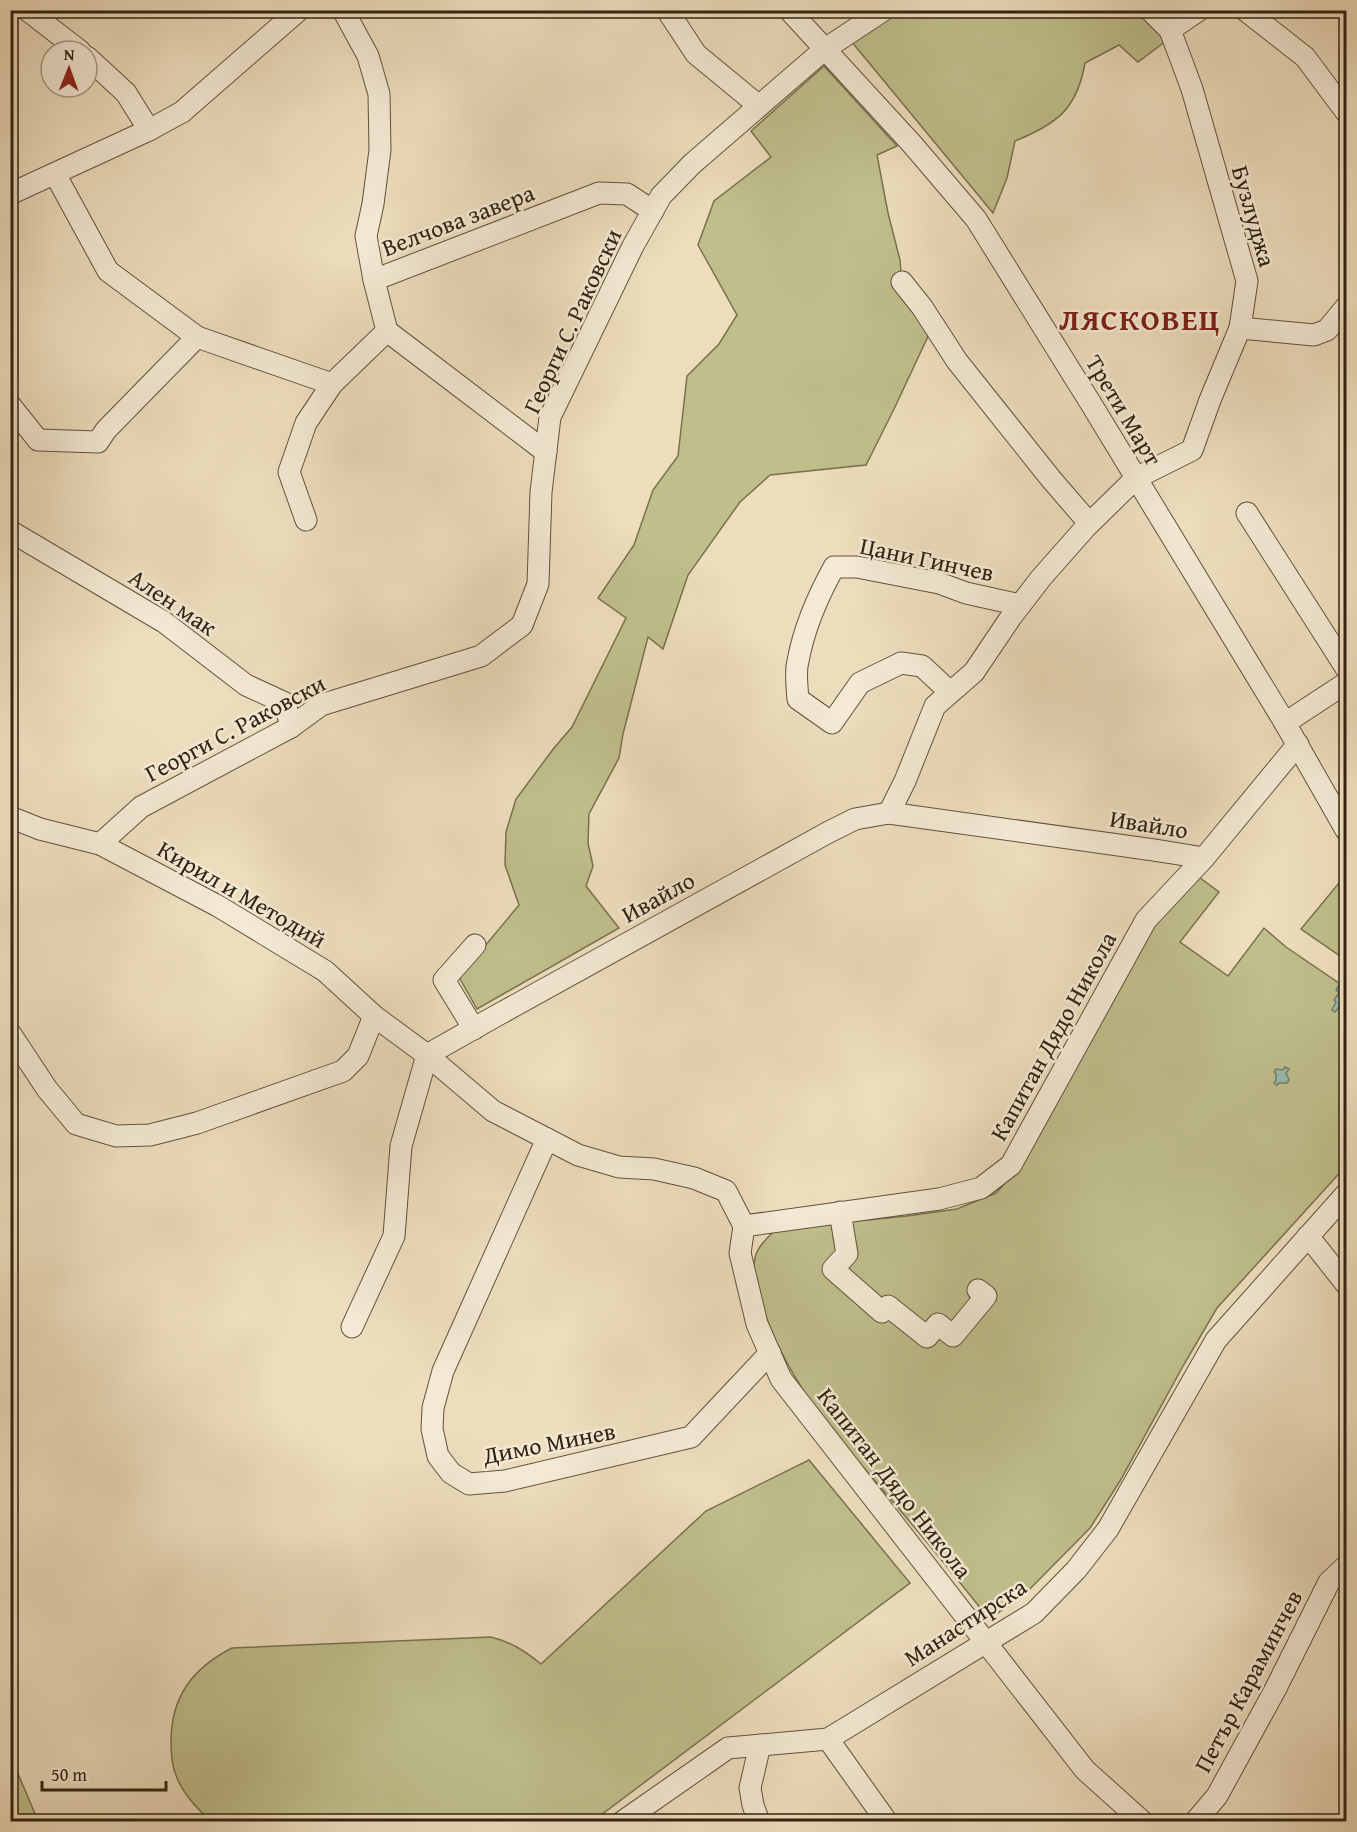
<svg xmlns="http://www.w3.org/2000/svg" width="1357" height="1832" font-family="'Gentium Book Plus',serif">
	<style>
		.green { fill: #bfbf8c; stroke: #78714e; stroke-width: 1.5 }
		.water { fill: #99bcb0; stroke: #707f70; stroke-width: 1.5 }
		.lines { fill: none; stroke-linecap: round; stroke-linejoin: round }
		.minor-casing { stroke: #61523c; stroke-width: 23 }
		.minor { stroke: #f3e9d4; stroke-width: 21 }
		.labels { text-anchor: middle; dominant-baseline: central; stroke-width: 5; stroke-linejoin: round; paint-order: stroke }
		.street-label { font-size: 24px; fill: #322311; stroke: #f3e9d4 }
		.district-label { font-size: 30px; font-weight: bold; letter-spacing: 1.5px; fill: #7a1f14; stroke: #f3e9d4 }
	</style>
	<rect width="100%" height="100%" fill="#edddbd"/>
	<filter id="stains"><feTurbulence type="fractalNoise" baseFrequency=".00333" numOctaves="4"/><feColorMatrix values="0 0 0 0 .2 0 0 0 0 .09 0 0 0 0 .02 0 0 0 .5 -.17"/></filter>
	<radialGradient id="worn" r=".72"><stop offset=".6" stop-color="#630" stop-opacity="0"/><stop offset="1" stop-color="#630" stop-opacity=".3"/></radialGradient>
	<g class="green">
		<path d="M 1142,10 L 1170,38 L 1138,62 L 1119,45 L 1085,63 C 1077,109 1057,124 1015,141 L 1007,178 L 993,213 L 846,35 L 884,11 Z"/>
		<path d="M 824,66 L 897,146 L 877,155 L 888,213 L 900,260 L 902,286 L 930,332 L 895,407 L 866,465 L 770,475 L 740,502 L 688,575 L 663,649 L 648,637 L 623,734 L 619,758 L 589,814 L 588,843 L 593,866 L 586,886 L 619,928 L 477,1009 L 459,977 L 519,905 L 505,865 L 506,832 L 516,799 L 554,748 L 572,727 L 626,618 L 598,598 L 634,545 L 653,490 L 678,456 L 687,376 L 719,344 L 737,315 L 698,245 L 714,201 L 771,157 L 751,131 Z"/>
		<path d="M 1192,872 L 1219,892 L 1180,942 L 1228,976 L 1264,928 L 1286,947 L 1346,988 L 1346,1166 L 1217,1308 L 1183,1366 L 1120,1481 L 1090,1528 L 1024,1595 L 989,1619 C 956,1577 922,1536 888,1496 C 835,1435 780,1374 759,1294 C 756,1282 752,1271 755,1258 C 757,1247 768,1237 776,1229 L 907,1216 L 957,1209 L 996,1193 L 1015,1172 L 1146,920 Z"/>
		<path d="M 1343,878 L 1346,881 L 1346,960 L 1301,929 Z"/>
		<path d="M 809,1460 L 910,1583 L 593,1821 L 210,1821 C 197,1808 184,1795 177,1778 C 172,1767 171,1754 171,1742 C 171,1696 193,1668 232,1648 L 491,1637 C 511,1642 525,1651 541,1664 L 706,1511 Z"/>
		<path d="M 11,1757 L 38,1821 L 11,1821 Z"/>
	</g>
	<g class="water">
		<path d="M 1346,978 L 1346,999 L 1335,1012 L 1332,1010 L 1336,1002 L 1334,1000 L 1339,993 L 1336,990 L 1343,979 Z"/>
		<path d="M 1285,1067 L 1289,1069 L 1286,1073 L 1289,1080 L 1287,1083 L 1279,1083 L 1277,1085 L 1274,1083 L 1276,1080 L 1276,1074 L 1274,1072 L 1276,1069 L 1283,1070 Z"/>
	</g>
	<g class="lines">
		<defs>
			<g id="minor">
				<path d="M 27,10 L 80,51"/>
				<path d="M 343,10 L 368,56 L 379,94 L 380,150 L 373,204 L 366,236 L 374,280 L 599,193 L 627,194 L 653,211"/>
				<path d="M 667,10 L 696,54 L 759,106"/>
				<path d="M 789,10 L 912,144 L 976,219 L 1093,407 L 1285,723 L 1346,830"/>
				<path d="M 1245,10 L 1305,57 L 1346,112"/>
				<path d="M 1170,30 L 1199,10"/>
				<path d="M 87,57 L 126,93 L 149,130"/>
				<path d="M 55,174 L 108,271 L 197,337 L 332,384 L 387,331 L 546,452"/>
				<path d="M 10,194 L 149,130 L 182,112 L 299,10"/>
				<path d="M 374,280 L 387,331"/>
				<path d="M 902,282 L 922,307 L 957,361 L 1051,479 L 1089,523"/>
				<path d="M 1240,328 L 1314,335 L 1327,330 L 1346,307"/>
				<path d="M 10,405 L 38,440 L 98,442 L 106,430 L 197,337"/>
				<path d="M 1247,513 L 1346,668"/>
				<path d="M 306,520 L 289,472 L 306,423 L 332,384"/>
				<path d="M 10,531 L 164,622 L 246,685 L 285,703 L 291,727"/>
				<path d="M 950,692 L 922,666 L 901,663 L 860,683 L 832,723 L 798,699 C 797,687 795,672 798,661 C 804,628 818,596 834,567 L 857,567 L 939,583 L 966,593 L 1020,605"/>
				<path d="M 1285,723 L 1346,683"/>
				<path d="M 889,813 L 905,781 L 935,706 L 974,672 L 1011,617 L 1041,578 L 1086,527 L 1136,478 L 1192,450 L 1210,400 L 1240,328 L 1247,281 L 1192,89 L 1170,30 L 1150,10"/>
				<path d="M 10,817 L 40,829 L 100,844 L 218,906 L 325,971 L 374,1016 L 427,1055 L 493,1111 L 578,1155 L 619,1167 L 654,1169 L 694,1178 L 726,1191 L 744,1226 L 740,1253 L 757,1324 L 781,1379 L 1085,1770 L 1143,1822"/>
				<path d="M 100,844 L 141,807 L 291,727 L 321,705 L 481,656 L 522,625 L 538,584 L 541,492 L 550,417 L 633,246 L 661,196 L 692,164 L 825,49 L 884,10"/>
				<path d="M 474,1029 L 444,980 L 475,945"/>
				<path d="M 10,1033 L 47,1089 L 76,1124 L 116,1136 L 150,1135 L 197,1123 L 343,1071 L 358,1056 L 374,1016"/>
				<path d="M 547,1139 L 443,1371 L 433,1408 L 432,1429 L 438,1456 L 451,1473 L 469,1484 L 505,1481 L 691,1437 L 770,1353"/>
				<path d="M 840,1212 L 847,1254 L 833,1269 L 882,1312 L 888,1306 L 927,1337 L 938,1324 L 953,1336 L 986,1296 L 978,1290"/>
				<path d="M 744,1226 L 939,1199 L 981,1188 L 1011,1165 L 1146,920 L 1204,858 L 1298,744"/>
				<path d="M 1308,1236 L 1346,1284"/>
				<path d="M 352,1327 L 394,1236 L 401,1146 L 427,1055 L 494,1017 L 827,833 L 855,819 L 889,813 L 1154,850 L 1204,858"/>
				<path d="M 828,1739 L 887,1822"/>
				<path d="M 622,1822 L 728,1748 L 828,1739 L 1034,1613 L 1076,1570 L 1108,1529 L 1216,1340 L 1346,1194"/>
				<path d="M 759,1822 L 753,1805 L 750,1788 L 760,1745"/>
				<path d="M 1195,1822 L 1217,1796 L 1275,1690 L 1329,1582 L 1346,1566"/>
			</g>
		</defs>
		<use href="#minor" class="minor-casing"/>
		<use href="#minor" class="minor"/>
	</g>
	<g class="labels">
		<g class="street-label">
			<text transform="translate(1254 216) rotate(74)">Бузлуджа</text>
			<text transform="translate(458 220) rotate(-21)">Велчова завера</text>
			<text transform="translate(572 321) rotate(-65)">Георги С. Раковски</text>
			<text transform="translate(1124 410) rotate(59)">Трети Март</text>
			<text transform="translate(927 559) rotate(12)">Цани Гинчев</text>
			<text transform="translate(173 602) rotate(34)">Ален мак</text>
			<text transform="translate(235 728) rotate(-28)">Георги С. Раковски</text>
			<text transform="translate(1149 824) rotate(9)">Ивайло</text>
			<text transform="translate(242 894) rotate(30)">Кирил и Методий</text>
			<text transform="translate(658 897) rotate(-29)">Ивайло</text>
			<text transform="translate(1053 1036) rotate(-61)">Капитан Дядо Никола</text>
			<text transform="translate(549 1443) rotate(-11)">Димо Минев</text>
			<text transform="translate(895 1483) rotate(52)">Капитан Дядо Никола</text>
			<text transform="translate(965 1622) rotate(-33)">Манастирска</text>
			<text transform="translate(1248 1681) rotate(-62)">Петър Караминчев</text>
		</g>
		<g class="district-label">
			<text x="1140" y="319">ЛЯСКОВЕЦ</text>
		</g>
	</g>
	<rect width="1357" height="1832" fill="none" stroke="#edddbd" stroke-width="36"/>
	<rect x="12" y="12" width="1333" height="1808" fill="none" stroke="#322311" stroke-width="3"/>
	<rect x="18" y="18" width="1321" height="1796" fill="none" stroke="#322311" stroke-width="1.5"/>
	<g transform="translate(69 69) rotate(1)"><circle r="28" fill="#f3e9d4" stroke="#a69a86" stroke-width="1.5"/>
	<path d="M0-4.5L10 22L0 15L-10 22Z" fill="#8f2418"/>
	<text y="-9" font-size="16" font-weight="bold" text-anchor="middle" fill="#322311">N</text>
	</g>
	<path d="M42 1781v9h124v-9" fill="none" stroke="#322311" stroke-width="3"/>
	<text x="51" y="1781" font-size="18" fill="#322311" stroke="#f3e9d4" stroke-width="4.5" paint-order="stroke">50 m</text>
	<rect width="100%" height="100%" filter="url(#stains)"/>
	<rect width="100%" height="100%" fill="url(#worn)"/>
</svg>
